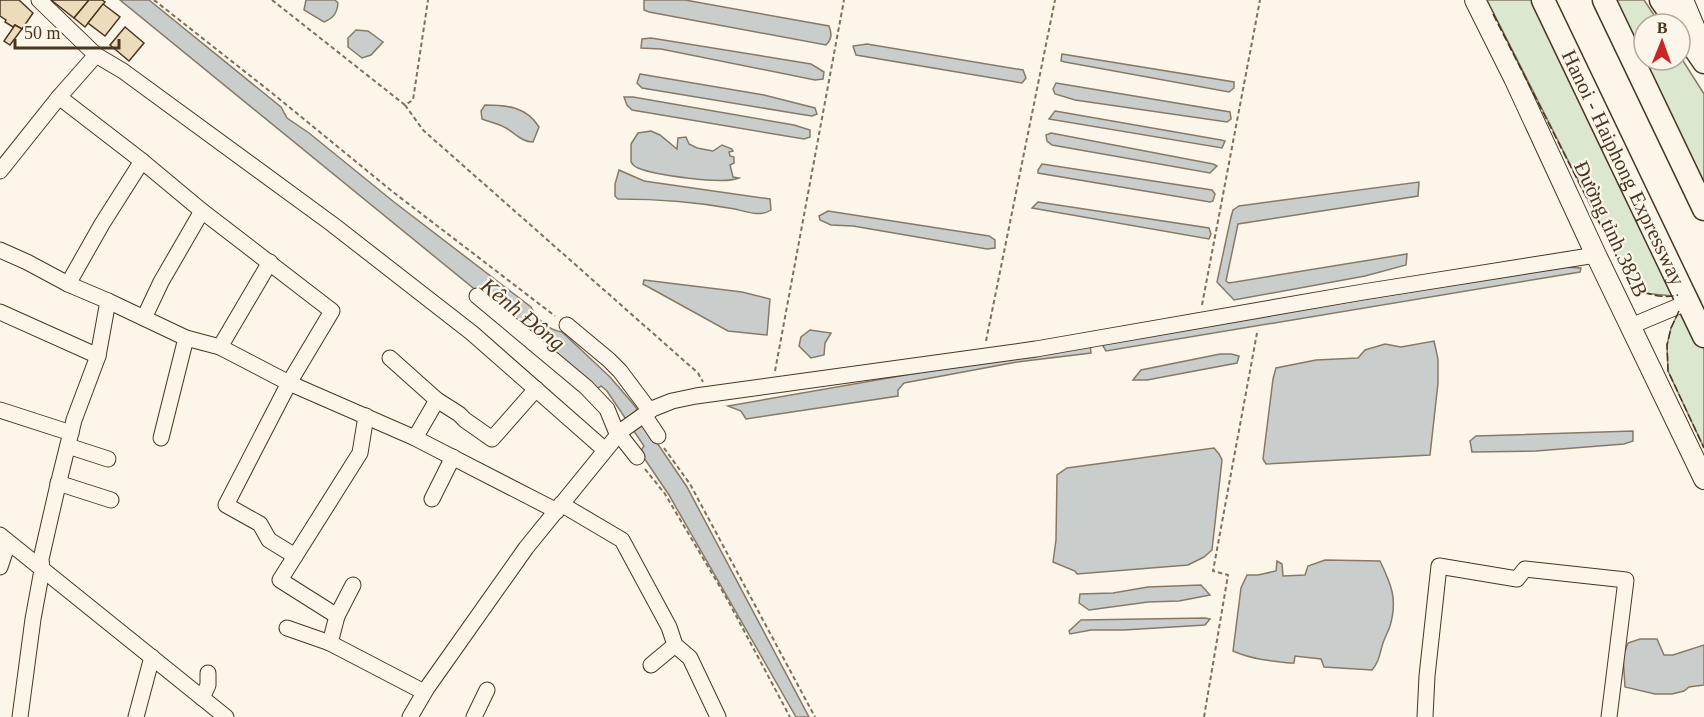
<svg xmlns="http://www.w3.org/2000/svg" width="1704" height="717" font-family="Georgia,serif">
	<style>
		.green { fill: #dce7d0; stroke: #887966; stroke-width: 1.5 }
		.water { fill: #c9cecd; stroke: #887966; stroke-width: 1.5 }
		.building { fill: #ecdcbc; stroke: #4a3520; stroke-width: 1.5 }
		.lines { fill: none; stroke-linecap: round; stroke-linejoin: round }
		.minor-tunnel { stroke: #d8cfc1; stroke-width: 15; stroke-dasharray: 15 8; stroke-linecap: butt }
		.minor-casing { stroke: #4a3520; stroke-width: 17 }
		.major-casing { stroke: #4a3520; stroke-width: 22 }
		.highway-casing { stroke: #4a3520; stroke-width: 25 }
		.path { stroke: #7f6f5c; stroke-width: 2; stroke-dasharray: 4.5 3; stroke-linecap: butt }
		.minor { stroke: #fbf6e9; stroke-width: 15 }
		.major { stroke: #fbf6e9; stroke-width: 20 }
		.highway { stroke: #fbf6e9; stroke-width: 22 }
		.fence { stroke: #4a3520; stroke-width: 1.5; stroke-dasharray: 8 3; stroke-linecap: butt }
		.labels { text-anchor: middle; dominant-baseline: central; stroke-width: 4.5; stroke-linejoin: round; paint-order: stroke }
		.street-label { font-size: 21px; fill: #4a3520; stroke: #fbf6e9 }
		.water-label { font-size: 22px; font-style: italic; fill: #4a3520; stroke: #fbf6e9 }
	</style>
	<rect width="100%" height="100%" fill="#fbf6e9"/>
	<g class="green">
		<path d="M 1487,0 L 1540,0 L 1673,296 L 1642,293 L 1631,285 Z"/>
		<path d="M 1612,0 L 1644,0 L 1660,24 L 1644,24 L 1644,60 L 1680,60 L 1680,56 L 1704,94 L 1704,192 Z"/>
		<path d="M 1680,309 L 1704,340 L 1704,448 L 1668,371 L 1667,345 L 1671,328 Z"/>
	</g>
	<g class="water">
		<path d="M 120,0 L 149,0 L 281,107 L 287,118 L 309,133 L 394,202 L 531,307 C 537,319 548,330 562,332 L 610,377 L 634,405 L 647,423 L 653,437 L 687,487 L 809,717 L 796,717 L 669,495 L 640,452 L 644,446 L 607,391 L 601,386 L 597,389 Z"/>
		<path d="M 306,0 L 335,0 L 338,3 C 337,14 333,18 324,22 L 304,10 Z"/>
		<path d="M 644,0 L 685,0 L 829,26 C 832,34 832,39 826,45 L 649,12 L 644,10 Z"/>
		<path d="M 356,30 L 368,31 L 383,42 L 371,55 L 362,58 L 348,47 L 348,38 Z"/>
		<path d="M 651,38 L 811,64 L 824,72 L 823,79 L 815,80 L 661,49 L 641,48 L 642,39 Z"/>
		<path d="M 867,44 L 1023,70 L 1026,78 L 1022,83 L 856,55 L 853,46 Z"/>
		<path d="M 1062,54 L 1234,82 L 1234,88 L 1229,92 L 1065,62 L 1061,61 Z"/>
		<path d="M 640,74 L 764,95 L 815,108 L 817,114 L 812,116 L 799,114 L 642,88 L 637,83 Z"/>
		<path d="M 1056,83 L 1230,112 L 1231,119 L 1227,122 L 1075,100 L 1055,94 L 1053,89 Z"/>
		<path d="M 624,97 L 633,97 L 794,125 L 810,130 L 810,137 L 804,139 L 632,110 L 627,105 Z"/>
		<path d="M 485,105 C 507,105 527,107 539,127 L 533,142 C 522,142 516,134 506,128 C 499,124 490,122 482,119 L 481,111 Z"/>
		<path d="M 1055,111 L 1221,140 L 1225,141 L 1222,148 L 1049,119 Z"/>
		<path d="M 651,131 L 660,135 L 677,149 L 678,138 L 686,137 L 689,144 L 697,148 L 713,151 L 722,145 L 732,149 L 733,151 L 729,152 L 730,156 L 734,157 L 734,163 L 730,165 L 733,177 L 739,178 C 723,185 655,175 638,168 C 634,166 634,166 631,162 L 631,144 L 638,133 Z"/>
		<path d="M 1051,133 L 1213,164 L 1217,166 L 1210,173 L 1052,145 L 1047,141 L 1046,135 Z"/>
		<path d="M 1042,164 L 1212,190 L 1215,194 L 1213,201 L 1210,202 L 1038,173 L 1038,170 Z"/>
		<path d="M 619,170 L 644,181 L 770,199 L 771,210 C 761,217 747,212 735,209 C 697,202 658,199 618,199 L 615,196 L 615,184 Z"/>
		<path d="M 1419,182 L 1418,196 L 1238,224 L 1226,281 L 1229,283 L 1407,254 L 1406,265 L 1365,276 L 1234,300 L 1217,282 L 1231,217 L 1233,210 L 1239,206 Z"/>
		<path d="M 1038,202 L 1209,228 L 1211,234 L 1209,239 L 1032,208 Z"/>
		<path d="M 828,211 L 989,236 L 995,240 L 995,248 L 987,249 L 853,226 L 831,225 L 820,220 L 819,216 Z"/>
		<path d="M 1561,267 L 1581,268 L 1580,272 L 1106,351 L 1103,346 L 1106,342 Z"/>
		<path d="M 644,280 L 742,292 L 770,299 L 767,335 L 728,331 L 643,284 Z"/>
		<path d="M 810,330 L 831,333 L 825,343 L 824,355 L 811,358 L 799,346 L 801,337 Z"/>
		<path d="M 1434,341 L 1438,359 L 1438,383 L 1430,455 L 1266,464 L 1263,459 L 1273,379 L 1276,368 L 1316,360 L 1358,358 L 1365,350 L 1385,344 L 1401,347 Z"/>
		<path d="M 1090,343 L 1091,353 L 1017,362 L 904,383 L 898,390 L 898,396 L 746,419 L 741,411 L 728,406 Z"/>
		<path d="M 1220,354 L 1231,354 L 1239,356 L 1237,363 L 1147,380 L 1133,380 L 1141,370 Z"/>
		<path d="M 1633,431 L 1633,441 L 1624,444 L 1536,451 L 1472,452 L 1470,441 L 1476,436 Z"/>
		<path d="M 1214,448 L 1219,454 L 1222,460 L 1212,550 L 1204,557 L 1188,565 L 1077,574 L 1075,571 L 1053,562 L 1056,540 L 1057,475 L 1067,468 Z"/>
		<path d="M 1325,560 L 1380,561 C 1391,584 1398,599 1390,626 C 1388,632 1385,637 1383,643 C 1379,655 1380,660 1372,670 L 1324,667 L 1321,659 L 1295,656 L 1294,663 L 1289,663 C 1270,661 1251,659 1233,651 L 1241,588 L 1247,575 L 1258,575 L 1276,571 L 1277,561 L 1282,564 L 1283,576 L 1305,575 L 1308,566 Z"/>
		<path d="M 1201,585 L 1210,595 L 1179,601 L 1148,602 L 1089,610 L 1079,603 L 1080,594 L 1113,593 L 1148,587 Z"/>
		<path d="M 1205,618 L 1210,619 L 1205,625 L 1124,630 L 1091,630 L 1070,634 L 1069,631 L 1081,620 Z"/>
		<path d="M 1640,639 L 1657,639 L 1664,655 L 1673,655 L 1704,645 L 1704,685 L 1689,687 L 1684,691 L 1672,694 L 1655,694 L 1625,687 L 1623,656 L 1628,643 Z"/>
	</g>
	<g class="building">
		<path d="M 0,0 L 19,0 L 33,13 L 22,29 L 15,25 L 13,27 L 5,22 L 6,20 L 0,16 Z"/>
		<path d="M 51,0 L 89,0 L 74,18 Z"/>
		<path d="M 89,0 L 102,0 L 105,2 L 85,27 L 74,18 Z"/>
		<path d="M 103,4 L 120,17 L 105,36 L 88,23 Z"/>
		<path d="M 15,25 L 22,29 L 10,45 L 4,41 Z"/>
		<path d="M 125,27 L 144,43 L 129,61 L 110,45 Z"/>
	</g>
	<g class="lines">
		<path class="minor-tunnel" d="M 1686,303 L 1704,293"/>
		<defs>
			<g id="minor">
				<path d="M 39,0 L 96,55 L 123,71 L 332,224 L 472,333 L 605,450"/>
				<path d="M 59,97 L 142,161 L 202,211 L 332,311 L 289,383 L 226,505 L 260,524 L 269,540 L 295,556"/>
				<path d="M 0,171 L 59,97 L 96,55"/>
				<path d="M 0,250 L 27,262 L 68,284 L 108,301 L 186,338 L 220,347 L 289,383 L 415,438 L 557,511"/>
				<path d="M 68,284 L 102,224 L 142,161"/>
				<path d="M 477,296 L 586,387 L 607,409 L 618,436"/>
				<path d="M 0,312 L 98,356"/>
				<path d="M 144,318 L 161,282 L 202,211"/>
				<path d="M 567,325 L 609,360 L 620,371 L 650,411"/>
				<path d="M 1631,326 L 1686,303"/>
				<path d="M 220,347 L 270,262"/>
				<path d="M 390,358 L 437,400"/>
				<path d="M 0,410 L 71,433"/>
				<path d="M 644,415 L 658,436"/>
				<path d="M 366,416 L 360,453 L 280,580 L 337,616 L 330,643 L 424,692"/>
				<path d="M 619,434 L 637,457"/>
				<path d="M 161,438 L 186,338"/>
				<path d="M 415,438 L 437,400 L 459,414 L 465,420 L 492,439 L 536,389"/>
				<path d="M 68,446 L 108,459"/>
				<path d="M 58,483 L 111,500"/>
				<path d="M 432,499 L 453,457"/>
				<path d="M 561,504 L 622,540 L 669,627 L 675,645 L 690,658 L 718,717"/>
				<path d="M 0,535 L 226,717"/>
				<path d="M 0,567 L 8,543"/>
				<path d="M 337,616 L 353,585"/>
				<path d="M 287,628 L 330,643"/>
				<path d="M 651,665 L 675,645"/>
				<path d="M 202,698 L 208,685 L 208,673"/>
				<path d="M 20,717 L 33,619 L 42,570 L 41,559 L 57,489 L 74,420 L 98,356 L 108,301"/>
				<path d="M 136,717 L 152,657"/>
				<path d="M 410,717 L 427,688 L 526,548 L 621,431 L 652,409 L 672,401 L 696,396 L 1036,349 L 1363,292 L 1596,255"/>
				<path d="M 474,717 L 487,690"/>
				<path d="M 1425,717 L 1427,676 L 1439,566 L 1517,579 L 1525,569 L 1626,580 L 1609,717"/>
			</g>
			<g id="major">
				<path d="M 1475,0 L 1514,78 L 1596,255 L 1704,479"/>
				<path d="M 1683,0 L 1704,50"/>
			</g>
			<g id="highway">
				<path id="s1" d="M 1543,0 L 1704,336"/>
				<path d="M 1604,0 L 1704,209"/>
				<path d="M 1661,0 L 1678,24"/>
				<path d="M 1680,27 L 1704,62"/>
			</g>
		</defs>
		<use href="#minor" class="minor-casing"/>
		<use href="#major" class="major-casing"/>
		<use href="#highway" class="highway-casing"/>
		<g class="path">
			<path d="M 154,0 L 272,93 L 393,192 L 555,316"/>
			<path d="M 272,0 L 405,105 L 413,100 L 428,0"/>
			<path d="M 405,105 L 423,130 L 698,373 L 703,382"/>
			<path d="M 1202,305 L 1260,0"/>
			<path d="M 986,341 L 1055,0"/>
			<path d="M 775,371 L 844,0"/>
			<path d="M 664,448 L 690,484 L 815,717"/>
			<path d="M 645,469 L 665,494 L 726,597 L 790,717"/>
			<path d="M 1204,717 L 1228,575 L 1213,571 L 1257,333"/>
		</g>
		<use href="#minor" class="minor"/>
		<use href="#major" class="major"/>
		<use href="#highway" class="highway"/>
		<g class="fence">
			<path d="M 1493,14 L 1631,285 C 1644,294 1662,299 1678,295"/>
			<path d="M 1679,311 L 1671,328 L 1667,345 L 1668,371 L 1704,448"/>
		</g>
	</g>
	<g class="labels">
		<g class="street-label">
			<text stroke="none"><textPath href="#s1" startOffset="186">Hanoi - Haiphong Expressway</textPath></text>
			<text transform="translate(1611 229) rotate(65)">Đường tỉnh 382B</text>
		</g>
		<g class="water-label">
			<text transform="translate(523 314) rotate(39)">Kênh Đông</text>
		</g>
	</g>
	<g transform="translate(1662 42) rotate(1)"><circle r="28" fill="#fbf6e9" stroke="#b4a999" stroke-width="1.5"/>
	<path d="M0-4.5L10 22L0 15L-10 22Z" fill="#c62828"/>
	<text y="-9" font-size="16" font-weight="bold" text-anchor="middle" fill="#4a3520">B</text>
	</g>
	<path d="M15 39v9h104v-9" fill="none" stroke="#4a3520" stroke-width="3"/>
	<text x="24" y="39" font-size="18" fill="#4a3520" stroke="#fbf6e9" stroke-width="4.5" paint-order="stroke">50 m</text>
</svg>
